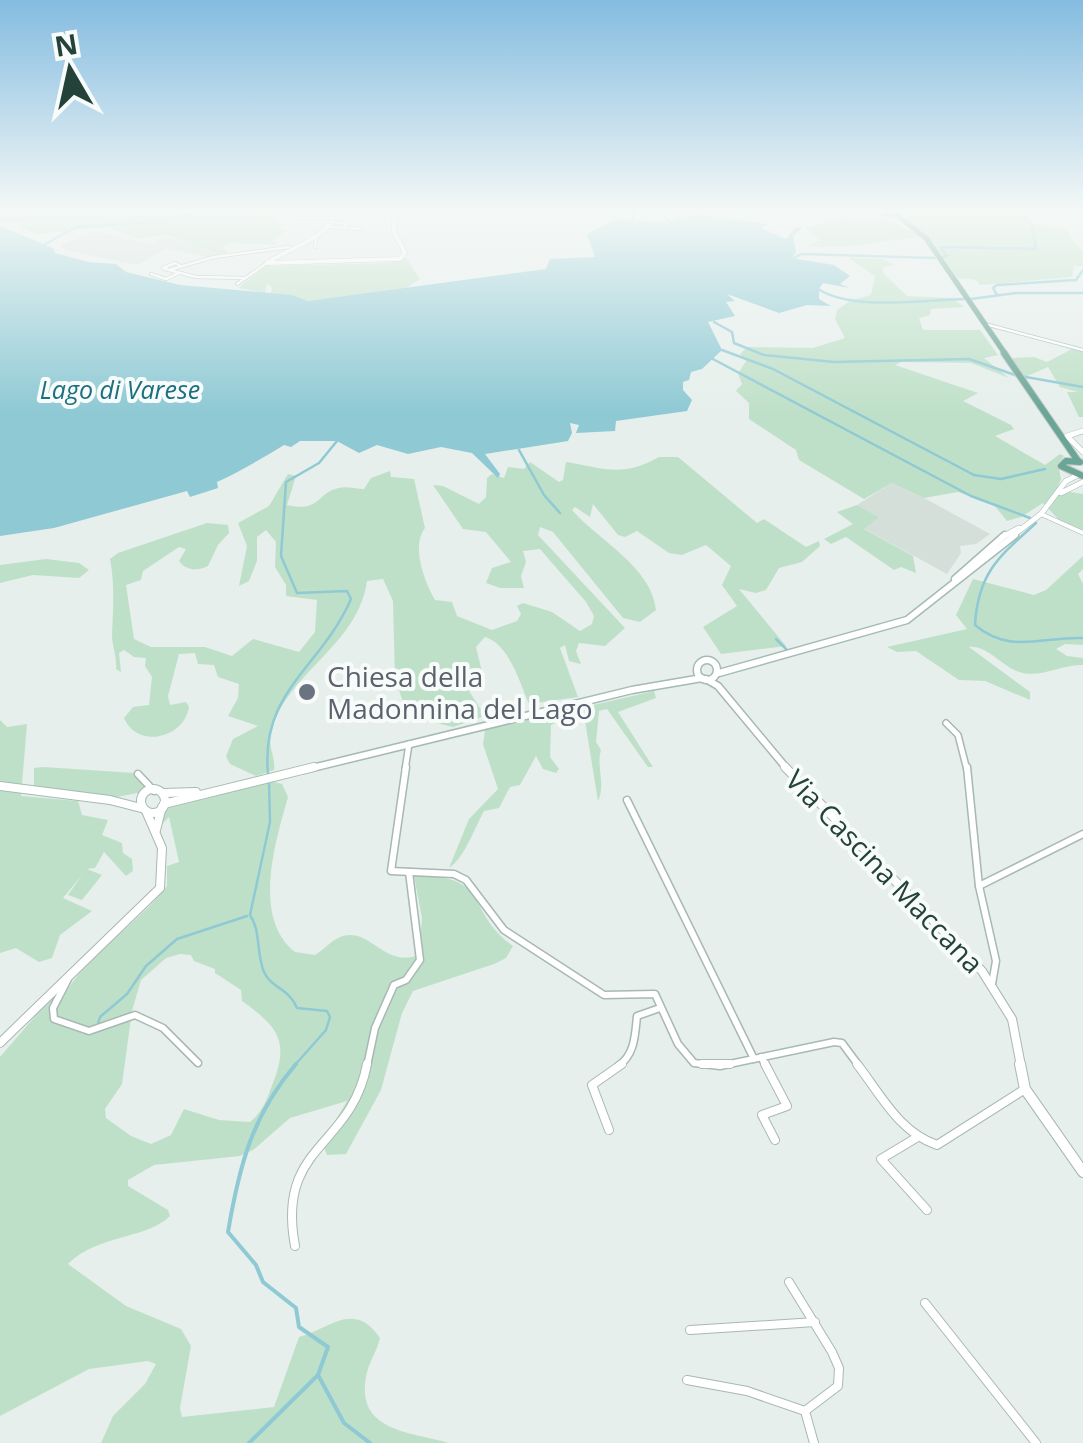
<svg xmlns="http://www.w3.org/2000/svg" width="1083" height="1443" font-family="'Open Sans',sans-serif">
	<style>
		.built { fill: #d4dfda }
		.green { fill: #bfe0c8; fill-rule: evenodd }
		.water { fill: #8ec9d4 }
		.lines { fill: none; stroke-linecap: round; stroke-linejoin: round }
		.stream-far1 { stroke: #8ec9d4; stroke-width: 2.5 }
		.stream { stroke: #8ec9d4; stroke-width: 4 }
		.pedestrian-casing { stroke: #a8b8b2; stroke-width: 4 }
		.minor-far4-casing { stroke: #a8b8b2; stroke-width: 4 }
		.minor-far3-casing { stroke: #a8b8b2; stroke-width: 5 }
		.minor-far2-casing { stroke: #a8b8b2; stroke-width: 8 }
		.minor-far1-casing { stroke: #a8b8b2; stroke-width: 9 }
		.minor-casing { stroke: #a8b8b2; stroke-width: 10 }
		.tertiary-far4-casing { stroke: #a8b8b2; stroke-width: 5 }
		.tertiary-far3-casing { stroke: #a8b8b2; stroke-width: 6 }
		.tertiary-far2-casing { stroke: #a8b8b2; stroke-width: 9 }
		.tertiary-far1-casing { stroke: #a8b8b2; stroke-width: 10 }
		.tertiary-casing { stroke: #a8b8b2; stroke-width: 12 }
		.secondary-far2-casing { stroke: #a4bbb3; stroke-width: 6 }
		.secondary-far1-casing { stroke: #a4bbb3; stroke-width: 9 }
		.secondary-casing { stroke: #a4bbb3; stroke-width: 10 }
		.primary-far1-casing { stroke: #c2cac8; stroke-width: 6 }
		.primary-casing { stroke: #c2cac8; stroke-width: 8 }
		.pedestrian { stroke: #fff; stroke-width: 2.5 }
		.minor-far4 { stroke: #fff; stroke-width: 2.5 }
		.minor-far3 { stroke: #fff; stroke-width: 4 }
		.minor-far2 { stroke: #fff; stroke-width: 5 }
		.minor-far1 { stroke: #fff; stroke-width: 6 }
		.minor { stroke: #fff; stroke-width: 8 }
		.tertiary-far4 { stroke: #fff; stroke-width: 4 }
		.tertiary-far3 { stroke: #fff; stroke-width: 5 }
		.tertiary-far2 { stroke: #fff; stroke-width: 6 }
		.tertiary-far1 { stroke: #fff; stroke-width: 8 }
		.tertiary { stroke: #fff; stroke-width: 10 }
		.secondary-far2 { stroke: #fff; stroke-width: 5 }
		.secondary-far1 { stroke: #fff; stroke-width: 6 }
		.secondary { stroke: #fff; stroke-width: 8 }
		.primary-far1 { stroke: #6aa596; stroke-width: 5 }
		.primary { stroke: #6aa596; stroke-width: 6 }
		.worship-dot { fill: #6b7280; stroke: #f7fbf9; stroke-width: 4 }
		.labels { text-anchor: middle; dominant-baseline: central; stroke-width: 8; stroke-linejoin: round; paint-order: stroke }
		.far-water-label { font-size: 25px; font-style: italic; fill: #1c6f80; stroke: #f7fbf9 }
		.worship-label { font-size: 28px; fill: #5b616d; stroke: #f7fbf9; text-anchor: start }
		.street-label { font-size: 28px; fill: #24423a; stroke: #f7fbf9 }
	</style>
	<rect width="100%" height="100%" fill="#e6efeb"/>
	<g class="built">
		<path d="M 95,231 L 151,244 L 164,238 L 176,239 L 218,255 L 207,257 L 167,248 L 137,265 L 65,250 L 60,245 Z"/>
		<path d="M 892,483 L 924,498 L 990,534 L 976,544 L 960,546 L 961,553 L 947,574 L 863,528 L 879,517 L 857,505 Z"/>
	</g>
	<g class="green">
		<path d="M 0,211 L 282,211 L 274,219 L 284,226 L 279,229 L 286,231 L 272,241 L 277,245 L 229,243 L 222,247 L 229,253 L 217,254 L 165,234 L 138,239 L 107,227 L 37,234 L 17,227 L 27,222 L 0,222 Z"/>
		<path d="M 903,211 L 1019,211 L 1031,224 L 1064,228 L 1083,252 L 1083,266 L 1074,266 L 1072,277 L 980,285 L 976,280 L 958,278 L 929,237 L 904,216 Z"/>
		<path d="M 845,218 L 860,222 L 885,218 L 923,237 C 883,240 848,250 808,246 L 820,240 L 805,228 Z"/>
		<path d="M 406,258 L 420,279 L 406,288 L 340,298 L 308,301 L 271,293 L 272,288 L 267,283 L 265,293 L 238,288 L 266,266 L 390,263 Z"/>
		<path d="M 849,258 L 883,259 L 894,265 L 883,267 L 883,273 L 907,296 L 952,298 L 964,307 L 931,309 L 930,315 L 919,318 L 923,330 L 980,330 L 998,355 L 984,358 L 1009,378 L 971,363 L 901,362 L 895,365 L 978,393 L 963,401 L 1011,425 L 1014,429 L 995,436 L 1045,465 L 1060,454 L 1064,456 L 1058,464 L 1061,479 L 1057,490 L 1083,494 L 1083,531 L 1061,522 L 1043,503 L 1021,517 L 1007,521 L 994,505 L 958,492 L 924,498 L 892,483 L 864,499 L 799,460 L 796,450 L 749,419 L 749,403 L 736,391 L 742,384 L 738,374 L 746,361 L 740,354 L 748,347 L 813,348 L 845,338 L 835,319 L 837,310 L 850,301 L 871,295 L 875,276 Z"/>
		<path d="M 1072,349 L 1083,352 L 1083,417 L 1079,417 L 1067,392 L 1078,392 L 1060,387 L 1048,367 L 1025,377 L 1012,358 L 1034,357 L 1047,362 Z"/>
		<path d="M 659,457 L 678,457 L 757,523 L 764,519 L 806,547 L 819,541 L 820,546 L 802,562 L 779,568 L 766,590 L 756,593 L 739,589 L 786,646 L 721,654 L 703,627 L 737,606 L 722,585 L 731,566 L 706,545 L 682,555 L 669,553 L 637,531 L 625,537 L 618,535 L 593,504 L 590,517 L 575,507 L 572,510 C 599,541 651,566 656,610 L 640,622 L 623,618 L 553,532 L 540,527 L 538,535 L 625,628 L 605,646 L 579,643 L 576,651 L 581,664 L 569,661 L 565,645 L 560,648 L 578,697 L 529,704 C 520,683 509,644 485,637 L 476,647 L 482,672 L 469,691 L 485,716 L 453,727 L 408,716 L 395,679 L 393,601 L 383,579 L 367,581 C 358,646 286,673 271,732 C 267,746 276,757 274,770 L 256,776 L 230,764 L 226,756 L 233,739 L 258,726 L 228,716 L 238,698 L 239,684 L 218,677 L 214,665 L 198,664 L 195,653 L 179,654 L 168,696 L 170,705 L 186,702 L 189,707 C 184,739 137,749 124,718 L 133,707 L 149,705 L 152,677 L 145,666 L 146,658 L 134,657 L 124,650 L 119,653 L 121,672 L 116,669 C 117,656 112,646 112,635 C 113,609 115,585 110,559 L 118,553 L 207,523 L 228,525 L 229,533 L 218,545 L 208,566 C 198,571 186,571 179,561 L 186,549 L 179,547 L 143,571 L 141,580 L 126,585 L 134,639 L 151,647 L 205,647 L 232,656 L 253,639 L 299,652 L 315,632 L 317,600 L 286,596 L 286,585 L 275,567 L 276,542 L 266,530 L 257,537 L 257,561 L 249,581 L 239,586 L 247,546 L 238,523 L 269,506 L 288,474 L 296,476 L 287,505 C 321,513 317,492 339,488 C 346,486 356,489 364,489 L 371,478 L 390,471 L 391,477 L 414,479 L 425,528 C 411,546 424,581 435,600 L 452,602 L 457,616 L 492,630 L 517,621 L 521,614 L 517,606 L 523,603 L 552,612 L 580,631 L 592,624 L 594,616 L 586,602 L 540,549 L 523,551 L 526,562 L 521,576 L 524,588 L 500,588 L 486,583 L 492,568 L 511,562 L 486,532 L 463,529 L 433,485 L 443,486 L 479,504 L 486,497 L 487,478 L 492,474 L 504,478 L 508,467 L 524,469 L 530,462 L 559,482 L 563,480 L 566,462 C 603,468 622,478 659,457 Z"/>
		<path d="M 857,505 L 879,517 L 864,529 L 913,556 L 916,573 L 901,567 L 894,570 L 846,537 L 831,544 L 824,539 L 853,524 L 837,512 Z"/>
		<path d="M 1083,556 L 1083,569 L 1078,574 L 1083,584 L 1083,645 L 1065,644 L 1056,649 L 1067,656 L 1083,658 L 1083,665 C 1061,664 1041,679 1019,672 C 1001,666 987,645 969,647 L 1030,692 L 1030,700 L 985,681 L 959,680 L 916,651 L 897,652 L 887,647 L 967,629 L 956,615 L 973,579 L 1034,595 L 1046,590 Z"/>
		<path d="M 46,559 L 79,563 L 89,570 L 79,578 L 33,575 L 0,583 L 0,565 Z"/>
		<path d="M 654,691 L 656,698 L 618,712 L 653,767 L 648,767 L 607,709 L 599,711 L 596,742 L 601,750 C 596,767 606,784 598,801 L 584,715 L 567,717 L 551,725 L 550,757 L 559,769 L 556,773 L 543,769 L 536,756 L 520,785 L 510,787 L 499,808 L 484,811 C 474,829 465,857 449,868 L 469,819 L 498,789 L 483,744 L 485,730 Z"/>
		<path d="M 0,720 L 7,727 L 27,724 L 21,796 L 78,801 L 82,815 L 108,820 L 102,835 L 122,843 L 123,853 L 132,859 L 133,871 L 126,876 L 104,852 L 95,868 L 87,869 L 102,875 L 82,900 L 68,895 L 82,875 L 63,898 L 92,911 L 60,935 L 52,958 L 39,962 L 16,948 L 0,953 Z"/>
		<path d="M 43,767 L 135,773 L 147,791 L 112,798 L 34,787 L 34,768 Z"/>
		<path d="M 271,781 L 282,784 L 288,797 C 275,843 252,918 295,952 L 315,955 C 325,949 332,939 343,936 C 371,928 384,968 419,955 L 422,918 L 414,876 C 493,874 464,911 513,946 L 506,958 L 494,964 L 413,991 L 402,1013 L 381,1090 L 346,1154 L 327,1155 L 322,1143 L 347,1101 L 290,1118 L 253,1150 L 240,1156 L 154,1165 L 128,1180 L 128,1186 L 168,1210 L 170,1216 C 145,1240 98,1234 68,1264 L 126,1306 L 181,1329 L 191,1346 L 180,1408 L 182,1417 L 274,1407 L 299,1337 C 328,1330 354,1299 380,1338 C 377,1352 368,1363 366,1377 C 356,1432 411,1432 449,1443 L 101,1443 L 113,1416 L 145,1384 L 156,1364 L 148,1361 L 89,1369 L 0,1416 L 0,1057 L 55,993 L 64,996 C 84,957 138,924 167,886 L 167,866 L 179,862 L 169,817 L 159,827 L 165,808 ZM 180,954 L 191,955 L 194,961 L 215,969 L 215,973 L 241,990 L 242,1001 C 280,1028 290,1043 271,1088 C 266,1102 261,1113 250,1122 L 219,1120 L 184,1109 L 171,1135 L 151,1144 L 131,1136 L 106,1118 L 105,1109 L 122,1084 L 132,1011 L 141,980 L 166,958 Z"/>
	</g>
	<path class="water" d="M 700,215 L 768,224 L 761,228 L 786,239 L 795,228 L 803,227 L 793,236 L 796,252 L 791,258 L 834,265 L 850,276 L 840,284 L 850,288 L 823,283 L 819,289 L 819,299 L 831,306 L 807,305 L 779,313 L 727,294 L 735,301 L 726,302 L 735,316 L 708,322 L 722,350 L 702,369 L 691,372 L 689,380 L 683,382 L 683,390 L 692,400 L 687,411 L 616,421 L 615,431 L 576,433 L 579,425 L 570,423 L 572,433 L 568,441 L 485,454 L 500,474 L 498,478 L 472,453 L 441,447 L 408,454 L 377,445 L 359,453 L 337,441 L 300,441 L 291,447 L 284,445 C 261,459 241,471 217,482 L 218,488 L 190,497 L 187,491 L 54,528 L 0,536 L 0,226 L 53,248 L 55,253 L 89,262 L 116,264 L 126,272 L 180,285 L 292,295 L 308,301 L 546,269 L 550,259 L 595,257 L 587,234 L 616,219 L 671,223 L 676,218 Z"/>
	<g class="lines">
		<g class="stream-far1">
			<path d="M 633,211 L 633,221"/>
			<path d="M 658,211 L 671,223"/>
			<path d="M 45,244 L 76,227 L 159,222 L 201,211"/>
			<path d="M 943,257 L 947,256 L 941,248 L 945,247 L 1036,249 L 1032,226 L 1020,211"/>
			<path d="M 791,259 L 802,254 L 935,258"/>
			<path d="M 818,289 C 852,311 923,300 964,299"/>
			<path d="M 997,295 L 993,288 L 997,285 L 1076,280 L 1083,270"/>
			<path d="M 971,299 L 1016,293 L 1083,293"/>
			<path d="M 714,322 L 732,332 L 734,343 L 764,355 L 834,362 L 969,359 L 1015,375 L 1083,387"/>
			<path d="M 722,350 L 773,369 L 974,475 L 1001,479 L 1045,469"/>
			<path d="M 711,358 L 971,496 L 1030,518"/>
			<path d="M 519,450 L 544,495 L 560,513"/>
			<path d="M 1036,523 C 1000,556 978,572 975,625 C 1010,655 1044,636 1083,638"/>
			<path d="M 776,639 L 787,650"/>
			<path d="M 268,774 C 260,691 321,668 351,599 L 347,591 L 297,593 L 281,556 L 286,482 L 319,463 L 337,441"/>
			<path d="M 269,782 L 270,822 L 250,915 C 261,931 256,953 264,972 C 271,988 289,988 297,1008 L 327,1011 L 330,1017 L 326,1030 L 294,1066"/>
			<path d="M 98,1024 L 100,1017 L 127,994 L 146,966 L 177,939 L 247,916"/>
		</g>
		<g class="stream">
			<path d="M 318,1375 L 344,1423 L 370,1443"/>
			<path d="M 249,1443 L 318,1375 L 328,1347 L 299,1327 L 296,1308 L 263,1282 L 256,1265 L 228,1232 C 239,1167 252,1115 296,1064"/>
		</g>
		<defs>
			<g id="pedestrian">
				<path d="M 169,270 L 196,277 L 246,278"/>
				<path d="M 151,274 L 166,279 L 179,273"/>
				<path d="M 237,284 L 267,263"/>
			</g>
			<g id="minor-far4">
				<path d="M 290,218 L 336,218"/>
				<path d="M 333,222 L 347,224 L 341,229"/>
				<path d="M 326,227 L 362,229"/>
				<path d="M 315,247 L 317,234"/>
				<path d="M 181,266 L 175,263 L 163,268 L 169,270 L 214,257 L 289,247"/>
				<path d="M 985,324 L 1083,350"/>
			</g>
			<path id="minor-far3" d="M 1041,514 L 1083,533"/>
			<g id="minor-far2">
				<path d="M 946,723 L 958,735 L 967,770"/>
				<path d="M 405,770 L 409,744"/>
			</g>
			<g id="minor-far1">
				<path d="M 406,767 L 391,871 L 454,874 L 466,880 L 504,930 L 604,995 L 655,994 L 678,1044 L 694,1063 L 720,1066 L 834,1042 L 842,1043 L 859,1066"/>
				<path d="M 967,767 L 979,886 L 996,961 L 992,984"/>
				<path d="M 138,774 L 154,791"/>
				<path d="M 627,800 L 754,1059"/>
				<path d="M 979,886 L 1083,834"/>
				<path d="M 68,979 L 53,1008 L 54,1019 L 89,1031 L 135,1015 L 163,1028 L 198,1063"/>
				<path d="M 761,1057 L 766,1066"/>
				<path d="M 367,1066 L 375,1028 L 394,985 L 406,980 L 420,960 L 409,872"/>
				<path d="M 618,1066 C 635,1055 635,1035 637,1016 L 660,1008"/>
			</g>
			<g id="minor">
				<path d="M 702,1064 L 730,1064"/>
				<path d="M 765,1064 L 787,1106 L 762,1115 L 775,1140"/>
				<path d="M 857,1064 C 881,1095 899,1132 937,1145 L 1025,1089"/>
				<path d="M 609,1130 L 592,1085 L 622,1064"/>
				<path d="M 916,1138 L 881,1159 L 927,1210"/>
				<path d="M 295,1246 C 276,1144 351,1149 367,1064"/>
				<path d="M 789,1282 L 832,1352 L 839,1368 L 838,1386 L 805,1411 L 814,1443"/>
				<path d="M 925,1303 L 1036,1443"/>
				<path d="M 690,1330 L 815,1322"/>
				<path d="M 687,1380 L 747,1391 L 805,1411"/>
			</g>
			<g id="tertiary-far4">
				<path d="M 267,263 L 400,259 L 405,253 L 394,232 L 394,211"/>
				<path d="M 267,263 C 290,247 327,240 337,211"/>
			</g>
			<path id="tertiary-far3" d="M 1083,431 L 1067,436 L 1083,452"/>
			<path id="tertiary-far2" d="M 706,679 L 718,686 L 788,770"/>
			<g id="tertiary-far1">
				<path d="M 785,767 L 982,971 L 1012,1019 L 1021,1066"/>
				<path d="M 156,830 L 162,807"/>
				<path d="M 0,1043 L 160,888 L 162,848 L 146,811"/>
			</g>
			<path id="tertiary" d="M 1020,1064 L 1025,1089 L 1083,1172"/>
			<g id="secondary-far2">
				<path d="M 1061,493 L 1083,482"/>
				<path d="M 1002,537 L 1019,528"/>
				<path d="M 1011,537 L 1041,514 L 1066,481 L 1076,476"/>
			</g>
			<g id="secondary-far1">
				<path d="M 955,579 L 1005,535"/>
				<circle cx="707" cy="670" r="10"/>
				<path d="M 719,673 L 907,620 L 1015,535"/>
				<path d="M 304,770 L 632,690 L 702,678"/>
			</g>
			<g id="secondary">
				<path d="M 0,786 L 110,800 L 141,808"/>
				<circle cx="153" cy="801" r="12"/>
				<path d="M 163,793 L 196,792"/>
				<path d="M 164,804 L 314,767"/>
			</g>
			<g id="primary-far1">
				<path d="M 891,212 L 899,215 L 884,214 Z"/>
				<path d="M 898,216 L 926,238 L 1006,355"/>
			</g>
			<g id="primary">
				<path d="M 1004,353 L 1078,461"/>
				<path d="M 1080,462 L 1066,461 L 1061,466 L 1083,476"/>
			</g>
		</defs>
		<use href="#pedestrian" class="pedestrian-casing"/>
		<use href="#minor-far4" class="minor-far4-casing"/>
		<use href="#minor-far3" class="minor-far3-casing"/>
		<use href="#minor-far2" class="minor-far2-casing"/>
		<use href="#minor-far1" class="minor-far1-casing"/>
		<use href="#minor" class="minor-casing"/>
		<use href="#tertiary-far4" class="tertiary-far4-casing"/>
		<use href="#tertiary-far3" class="tertiary-far3-casing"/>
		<use href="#tertiary-far2" class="tertiary-far2-casing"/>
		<use href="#tertiary-far1" class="tertiary-far1-casing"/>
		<use href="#tertiary" class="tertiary-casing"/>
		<use href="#secondary-far2" class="secondary-far2-casing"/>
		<use href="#secondary-far1" class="secondary-far1-casing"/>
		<use href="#secondary" class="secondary-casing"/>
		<use href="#primary-far1" class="primary-far1-casing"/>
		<use href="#primary" class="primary-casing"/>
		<use href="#pedestrian" class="pedestrian"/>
		<use href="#minor-far4" class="minor-far4"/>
		<use href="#minor-far3" class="minor-far3"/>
		<use href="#minor-far2" class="minor-far2"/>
		<use href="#minor-far1" class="minor-far1"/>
		<use href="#minor" class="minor"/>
		<use href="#tertiary-far4" class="tertiary-far4"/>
		<use href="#tertiary-far3" class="tertiary-far3"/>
		<use href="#tertiary-far2" class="tertiary-far2"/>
		<use href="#tertiary-far1" class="tertiary-far1"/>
		<use href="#tertiary" class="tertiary"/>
		<use href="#secondary-far2" class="secondary-far2"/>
		<use href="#secondary-far1" class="secondary-far1"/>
		<use href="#secondary" class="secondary"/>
		<use href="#primary-far1" class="primary-far1"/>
		<use href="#primary" class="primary"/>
	</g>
	<linearGradient id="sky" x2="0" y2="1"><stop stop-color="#84bce0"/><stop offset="0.51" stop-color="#f4f8f6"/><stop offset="1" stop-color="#f4f8f6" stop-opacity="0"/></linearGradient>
	<rect width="1083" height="413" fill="url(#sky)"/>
	<circle class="worship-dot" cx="307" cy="692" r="10"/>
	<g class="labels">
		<g class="far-water-label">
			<text x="120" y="389">Lago di Varese</text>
		</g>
		<g class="worship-label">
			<text x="327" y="676">Chiesa della<tspan x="327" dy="32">Madonnina del Lago</tspan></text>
		</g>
		<g class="street-label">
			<text transform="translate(885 871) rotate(46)">Via Cascina Maccana</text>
		</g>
	</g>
	<g transform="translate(70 70) rotate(351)" stroke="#f7fbf9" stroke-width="8" paint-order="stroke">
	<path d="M0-8L18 38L0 25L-18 38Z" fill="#24423a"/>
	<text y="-15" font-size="28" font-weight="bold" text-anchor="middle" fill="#24423a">N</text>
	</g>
</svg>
